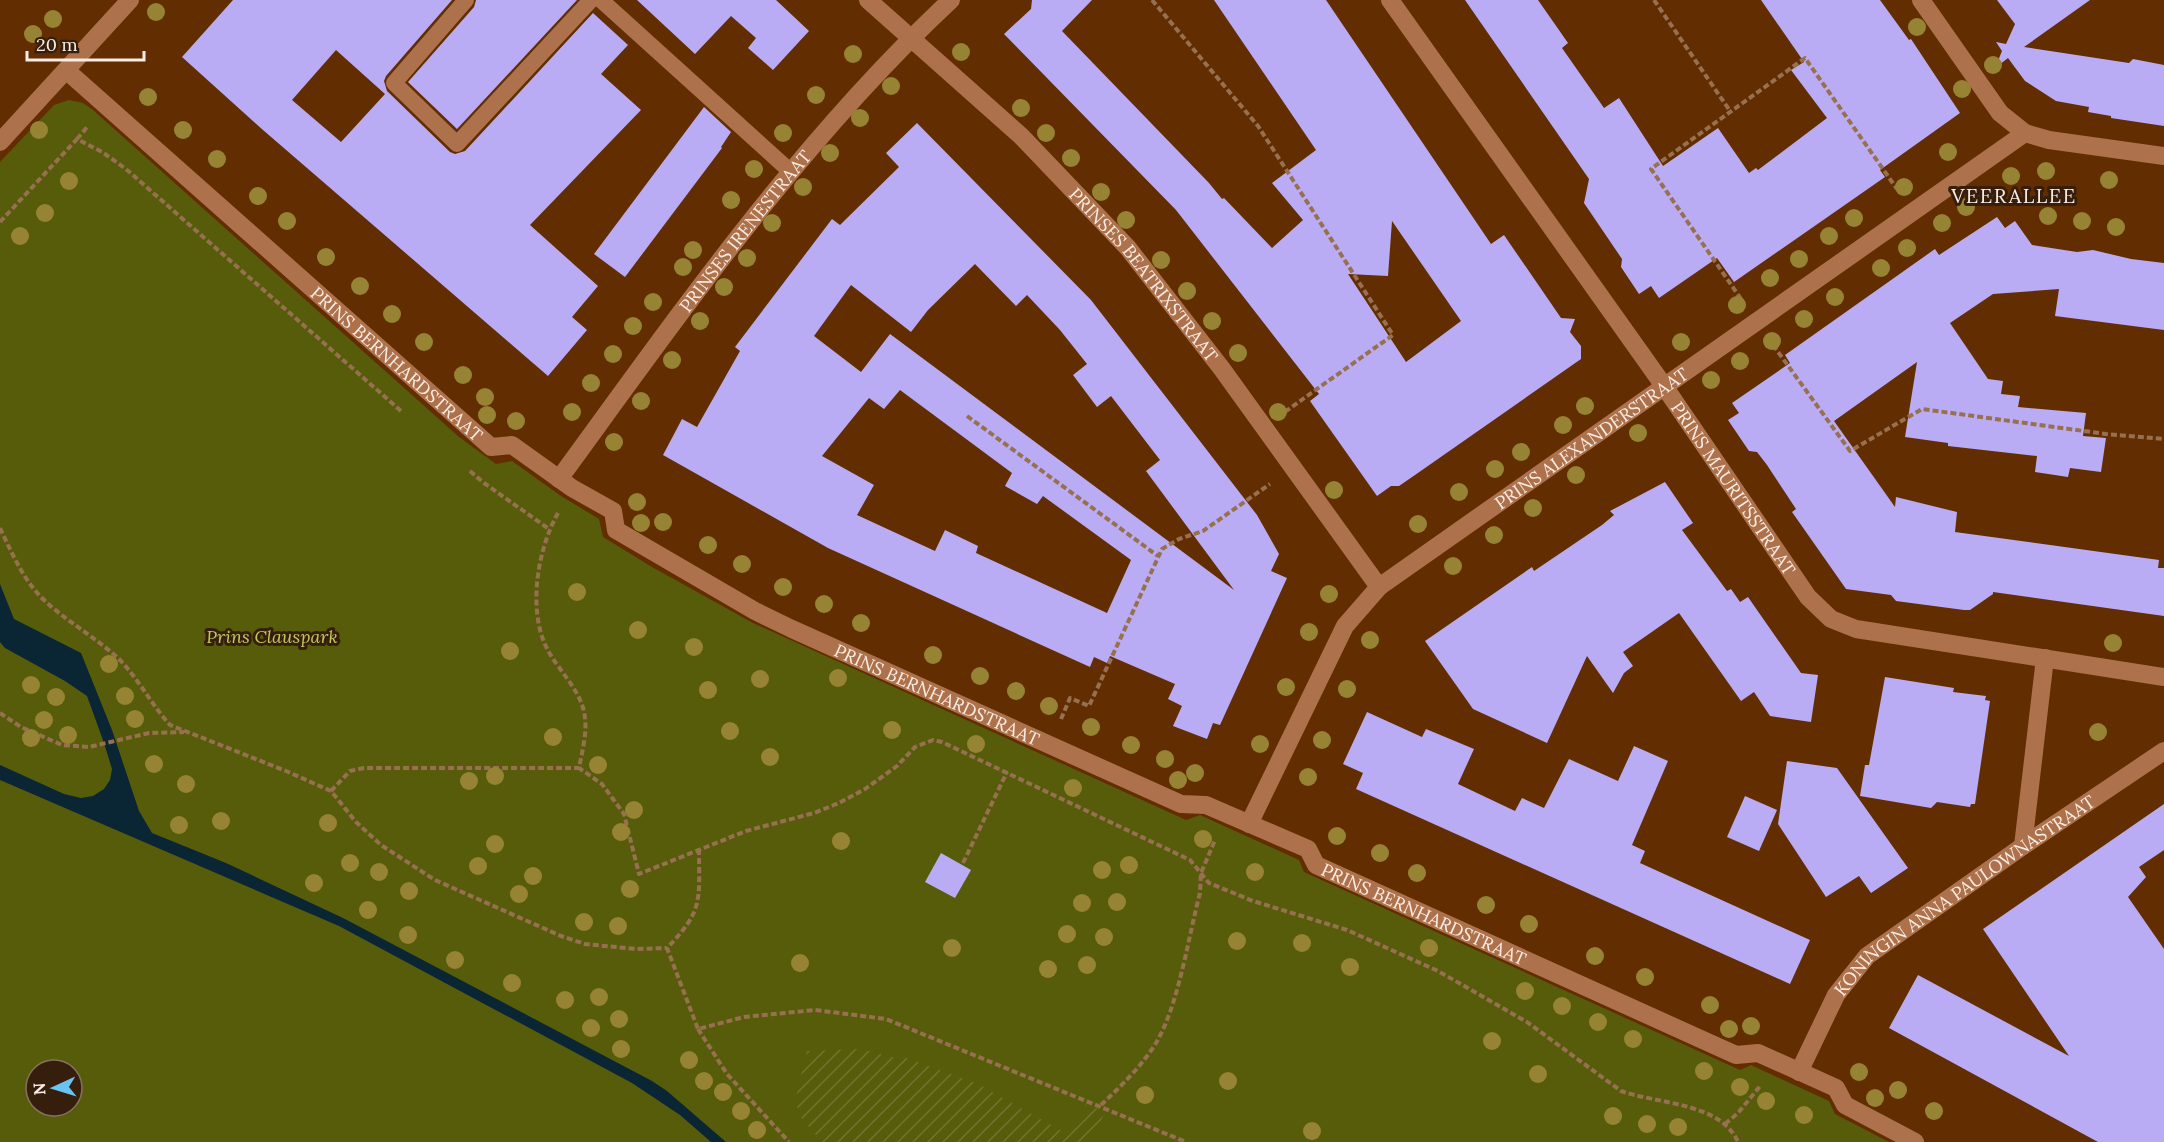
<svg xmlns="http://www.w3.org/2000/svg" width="2164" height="1142" font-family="Lora,serif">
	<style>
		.green { fill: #575c0a; fill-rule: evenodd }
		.garden { fill: url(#garden-furrows) }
		.water { fill: #0a2533 }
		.building { fill: #baacf4; fill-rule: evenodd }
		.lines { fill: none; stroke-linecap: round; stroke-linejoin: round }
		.path { stroke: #977050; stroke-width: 4; stroke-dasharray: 6 3; stroke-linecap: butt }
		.lane { stroke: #ad724b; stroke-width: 16 }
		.street { stroke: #ad724b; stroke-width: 18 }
		.tree { fill: #968333 }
		.labels { text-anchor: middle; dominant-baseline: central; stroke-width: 6; stroke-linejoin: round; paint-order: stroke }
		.street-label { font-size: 18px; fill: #fbede5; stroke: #361e0d }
		.park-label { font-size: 18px; font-style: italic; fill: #c0c95d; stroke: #361e0d }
		.neighbourhood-label { font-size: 20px; letter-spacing: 1.5px; fill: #fbede5; stroke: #361e0d }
	</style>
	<defs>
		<pattern id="garden-furrows" width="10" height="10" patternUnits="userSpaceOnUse" patternTransform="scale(1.5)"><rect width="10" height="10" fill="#575c0a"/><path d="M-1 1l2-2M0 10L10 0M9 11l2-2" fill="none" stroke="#70742e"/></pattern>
	</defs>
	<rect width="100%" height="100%" fill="#622d00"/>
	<path class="green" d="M 69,100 L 83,103 L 93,110 L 459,437 L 496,464 L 512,461 L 561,496 L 599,519 L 603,537 L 652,567 L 753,623 L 1186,820 L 1200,815 L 1299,860 L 1304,872 L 1740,1070 L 1751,1065 L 1829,1101 L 1835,1114 L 1889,1142 L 0,1142 L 0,162 L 54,105 ZM 36,1070 L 72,1070 L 72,1106 L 36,1106 Z"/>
	<path class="garden" d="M 860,1049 L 896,1058 L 904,1057 L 978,1084 L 1069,1135 L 1086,1104 L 1105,1112 L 1091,1142 L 822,1142 L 802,1119 L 795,1102 L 807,1051 Z"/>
	<path class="water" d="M 0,584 L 14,619 L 81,653 L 112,730 L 139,811 L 152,833 L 226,863 L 343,918 L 652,1081 L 667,1091 L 726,1142 L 711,1142 L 680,1115 L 632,1083 L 339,926 L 0,780 L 0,765 L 64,794 L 81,798 L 93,796 L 104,789 L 110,780 L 112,769 L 104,743 L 87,696 L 65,681 L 5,648 L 0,642 Z"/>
	<g class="building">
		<path d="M 233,0 L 452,0 L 386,76 L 384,81 L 387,91 L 450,152 L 455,154 L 465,151 L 593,13 L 628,45 L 601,74 L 641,110 L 530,225 L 598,286 L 572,317 L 587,330 L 548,376 L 263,130 L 182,57 ZM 336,50 L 385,94 L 341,142 L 292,100 Z"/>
		<path d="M 476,0 L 577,0 L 457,129 L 408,82 L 474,7 Z"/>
		<path d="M 637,0 L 776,0 L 809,31 L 773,70 L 748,48 L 756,38 L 731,16 L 695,54 Z"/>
		<path d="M 1032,0 L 1092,0 L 1062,31 L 1209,183 L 1222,199 L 1224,198 L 1272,248 L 1303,220 L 1272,183 L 1316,150 L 1214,0 L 1326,0 L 1491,244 L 1504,235 L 1561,318 L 1575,319 L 1570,332 L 1581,346 L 1581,359 L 1415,475 L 1399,486 L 1391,486 L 1377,496 L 1310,401 L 1319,394 L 1176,210 L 1004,34 L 1031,9 ZM 1392,221 L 1461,321 L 1406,362 L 1348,274 L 1388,276 Z"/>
		<path d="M 1465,0 L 1538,0 L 1568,43 L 1562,48 L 1604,108 L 1619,98 L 1663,166 L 1718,128 L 1749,173 L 1756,168 L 1758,170 L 1827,118 L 1791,70 L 1804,62 L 1761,0 L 1880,0 L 1909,40 L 1911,39 L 1960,113 L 1880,170 L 1885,177 L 1734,282 L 1717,258 L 1659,298 L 1651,286 L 1639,294 L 1621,267 L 1622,259 L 1584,203 L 1589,179 Z"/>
		<path d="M 1997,0 L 2090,0 L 2024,47 L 2129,63 L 2133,59 L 2164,65 L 2164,126 L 2111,118 L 2111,116 L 2088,112 L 2089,107 L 2056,101 L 2025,81 L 2008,58 L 1995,68 L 2002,51 L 1996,42 L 2006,44 L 2015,24 Z"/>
		<path d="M 704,107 L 731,132 L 721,147 L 722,148 L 625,277 L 594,254 Z"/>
		<path d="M 917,123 L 1091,300 L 1257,515 L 1279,554 L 1271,571 L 1287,578 L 1220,725 L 1213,723 L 1207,739 L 1173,726 L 1182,706 L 1168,699 L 1175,684 L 1110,656 L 1107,663 L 1094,657 L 1090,667 L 828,548 L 663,455 L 682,419 L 697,427 L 740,351 L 735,347 L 832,219 L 840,225 L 899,167 L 886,153 ZM 975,264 L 1016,306 L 1027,295 L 1060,330 L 1087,364 L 1073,375 L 1097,407 L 1111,396 L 1160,460 L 1146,471 L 1234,590 L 890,334 L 861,372 L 814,336 L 851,285 L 911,332 L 928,310 ZM 900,390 L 1012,473 L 1005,486 L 1037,504 L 1043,496 L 1131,560 L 1107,613 L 976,553 L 978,546 L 945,530 L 935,551 L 857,515 L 874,485 L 822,456 L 869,398 L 884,409 Z"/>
		<path d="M 1997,217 L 2005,228 L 2015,221 L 2032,245 L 2077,252 L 2093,250 L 2131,259 L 2164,263 L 2164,330 L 2055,316 L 2059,289 L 1993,294 L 1950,323 L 1988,379 L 2003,381 L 2001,394 L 2020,396 L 2018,407 L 2086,413 L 2083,436 L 2106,438 L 2101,472 L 2070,468 L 2068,477 L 2035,472 L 2037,456 L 1948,446 L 1948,443 L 1905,437 L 1917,362 L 1834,421 L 1895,507 L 1896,497 L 1957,512 L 1955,532 L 2159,560 L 2158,568 L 2164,568 L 2164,616 L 1993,592 L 1993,594 L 1970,610 L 1964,610 L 1896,601 L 1891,595 L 1846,589 L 1792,512 L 1796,509 L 1767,465 L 1757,452 L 1749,451 L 1728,420 L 1739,413 L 1732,403 L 1790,363 L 1785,355 L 1935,249 L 1939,255 Z"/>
		<path d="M 1665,482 L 1693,523 L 1682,530 L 1727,591 L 1731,589 L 1740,602 L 1748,597 L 1801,673 L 1818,675 L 1811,722 L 1770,716 L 1754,692 L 1741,701 L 1679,613 L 1623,652 L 1633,666 L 1624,673 L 1613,693 L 1587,656 L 1547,743 L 1473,709 L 1425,641 L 1532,567 L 1534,571 L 1602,525 L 1614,515 L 1610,511 Z"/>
		<path d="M 1885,677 L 1954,688 L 1953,692 L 1986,696 L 1985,700 L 1990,701 L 1975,804 L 1971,804 L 1970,807 L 1937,802 L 1931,808 L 1860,796 L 1865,765 L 1869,765 Z"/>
		<path d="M 1367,712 L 1422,737 L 1426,729 L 1474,749 L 1458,784 L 1515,811 L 1522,798 L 1544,808 L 1569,759 L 1618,781 L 1634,746 L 1668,761 L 1632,845 L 1645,851 L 1640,863 L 1810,940 L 1790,984 L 1356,789 L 1363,773 L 1343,764 Z"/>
		<path d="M 1787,761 L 1837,768 L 1908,868 L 1871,893 L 1859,876 L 1826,897 L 1778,824 Z"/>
		<path d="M 1745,796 L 1777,810 L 1759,851 L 1727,837 Z"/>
		<path d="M 2164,804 L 2164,850 L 2139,867 L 2146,877 L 2128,897 L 2164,949 L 2164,1142 L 2098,1142 L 1889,1028 L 1918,975 L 2069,1056 L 1983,929 Z"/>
		<path d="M 941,853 L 971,870 L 955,898 L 925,882 Z"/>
	</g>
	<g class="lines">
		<g class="path">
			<path d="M 1152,0 L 1258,126 L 1393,335 L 1286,411"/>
			<path d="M 1654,0 L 1730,111"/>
			<path d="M 77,139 L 88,126"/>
			<path d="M 0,222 L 77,139 L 102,152 L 126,169 L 401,411"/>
			<path d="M 1741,299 L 1651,169 L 1805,58 L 1897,189"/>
			<path d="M 1773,345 L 1850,451 L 1922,409 L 2106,434 L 2164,439"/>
			<path d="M 967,416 L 1158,556"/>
			<path d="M 470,471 L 484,483 L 549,529"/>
			<path d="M 558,513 C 537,550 526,615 550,654 C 562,674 583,694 585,718 C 587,734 582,752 579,768 L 602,784 L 624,814 L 639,874 L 746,831 L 814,813 L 839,803 L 865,789 L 897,766 L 915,747 L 933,740 L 942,742 L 1190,860 L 1209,883 L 1253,901 L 1347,930 L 1438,971 L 1527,1022 L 1621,1091 C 1657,1104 1720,1102 1738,1142"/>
			<path d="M 0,528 C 12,553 23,580 44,600 C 66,621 95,637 118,658 C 138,678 151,704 170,725 L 286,771 L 331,791 L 356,822 L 381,845 L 435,880 L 561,936 L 585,944 L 636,949 L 667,948"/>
			<path d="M 0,713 L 21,727 L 62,745 L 89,747 L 149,733 L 184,732"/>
			<path d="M 1061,719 L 1070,698 L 1089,706 L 1162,549 L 1179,539 L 1203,531 L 1270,484"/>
			<path d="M 331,791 L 350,771 L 364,768 L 579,768"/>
			<path d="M 699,849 C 699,900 704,910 667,948 L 698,1029 L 744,1017 L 815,1010 L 886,1019 L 1186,1142"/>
			<path d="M 963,863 L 1007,772"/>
			<path d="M 698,1029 L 727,1074 L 789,1142"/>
			<path d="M 1101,1105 C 1121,1086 1141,1067 1156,1043 C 1179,1004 1188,938 1200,893 L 1201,873 L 1215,840"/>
			<path d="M 1725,1124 L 1738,1113 L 1761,1085"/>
		</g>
		<g class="lane">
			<path d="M 466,0 L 394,83 L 457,144 L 591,0"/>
			<path d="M 601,0 L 791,172"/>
		</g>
		<g class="street">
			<path id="s1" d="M 868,0 L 1021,136 L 1128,248 L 1222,369 L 1379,587"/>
			<path id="s2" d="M 1390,0 L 1664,386 L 1808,597 L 1831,619 L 1856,629 L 2164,677"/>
			<path d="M 1921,0 L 2000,113 L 2025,133 L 2049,140 L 2164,156"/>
			<path id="s3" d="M 67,71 L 491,447 L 512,445 L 572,488 L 613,511 L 616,530 L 755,611 L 792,629 L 1181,804 L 1206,805 L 1308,849 L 1316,865 L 1736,1055 L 1758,1053 L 1836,1088 L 1845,1105 L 1915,1142"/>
			<path d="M 0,142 L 130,0"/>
			<path id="s4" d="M 559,479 C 681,312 800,141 951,0"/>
			<path id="s5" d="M 1249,824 L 1345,626 L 1379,587 L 2025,133"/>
			<path d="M 2023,846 L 2045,658"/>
			<path id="s6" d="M 1799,1072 L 1836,995 L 1867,956 L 2023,846 L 2164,751"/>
		</g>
	</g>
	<g class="tree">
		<circle cx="156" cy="12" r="9"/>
		<circle cx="53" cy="19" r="9"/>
		<circle cx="1917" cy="27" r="9"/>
		<circle cx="33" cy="34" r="9"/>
		<circle cx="961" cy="52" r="9"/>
		<circle cx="853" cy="54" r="9"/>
		<circle cx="1993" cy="65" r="9"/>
		<circle cx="891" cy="86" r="9"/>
		<circle cx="1962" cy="89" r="9"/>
		<circle cx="816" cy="95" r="9"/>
		<circle cx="148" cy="97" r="9"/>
		<circle cx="1021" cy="108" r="9"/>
		<circle cx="860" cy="118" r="9"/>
		<circle cx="39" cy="130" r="9"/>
		<circle cx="183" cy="130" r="9"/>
		<circle cx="783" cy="133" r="9"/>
		<circle cx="1046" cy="133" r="9"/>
		<circle cx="1948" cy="152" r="9"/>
		<circle cx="830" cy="153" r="9"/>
		<circle cx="1071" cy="158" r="9"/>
		<circle cx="217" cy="159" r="9"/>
		<circle cx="754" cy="169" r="9"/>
		<circle cx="2046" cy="171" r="9"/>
		<circle cx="2011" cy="176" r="9"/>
		<circle cx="2109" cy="180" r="9"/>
		<circle cx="69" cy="181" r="9"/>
		<circle cx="803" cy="187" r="9"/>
		<circle cx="1904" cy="187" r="9"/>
		<circle cx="1101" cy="192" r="9"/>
		<circle cx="258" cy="196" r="9"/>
		<circle cx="731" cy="200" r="9"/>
		<circle cx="1966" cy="207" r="9"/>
		<circle cx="45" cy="213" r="9"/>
		<circle cx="2048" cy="216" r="9"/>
		<circle cx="1854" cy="218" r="9"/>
		<circle cx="1126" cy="220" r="9"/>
		<circle cx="287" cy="221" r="9"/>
		<circle cx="2082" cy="221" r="9"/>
		<circle cx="772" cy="223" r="9"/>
		<circle cx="1942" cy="223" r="9"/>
		<circle cx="2116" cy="227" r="9"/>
		<circle cx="20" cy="236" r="9"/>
		<circle cx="1829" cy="236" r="9"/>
		<circle cx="1907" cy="248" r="9"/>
		<circle cx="693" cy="250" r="9"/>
		<circle cx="326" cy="257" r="9"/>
		<circle cx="747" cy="258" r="9"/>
		<circle cx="1799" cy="259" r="9"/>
		<circle cx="1161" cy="260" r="9"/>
		<circle cx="683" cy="267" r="9"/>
		<circle cx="1881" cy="268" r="9"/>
		<circle cx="1770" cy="278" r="9"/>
		<circle cx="360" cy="286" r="9"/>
		<circle cx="724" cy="287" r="9"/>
		<circle cx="1187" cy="291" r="9"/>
		<circle cx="1835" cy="297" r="9"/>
		<circle cx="653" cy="302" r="9"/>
		<circle cx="1737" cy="305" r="9"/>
		<circle cx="392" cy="314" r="9"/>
		<circle cx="1804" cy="319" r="9"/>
		<circle cx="700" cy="321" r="9"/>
		<circle cx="1212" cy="321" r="9"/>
		<circle cx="633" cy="326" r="9"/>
		<circle cx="1772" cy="341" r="9"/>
		<circle cx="424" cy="342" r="9"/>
		<circle cx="1681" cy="342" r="9"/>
		<circle cx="1238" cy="353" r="9"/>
		<circle cx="613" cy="354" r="9"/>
		<circle cx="672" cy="360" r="9"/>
		<circle cx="1740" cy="361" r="9"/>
		<circle cx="463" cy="375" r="9"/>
		<circle cx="1711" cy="380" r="9"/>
		<circle cx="591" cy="383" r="9"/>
		<circle cx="485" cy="397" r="9"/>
		<circle cx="641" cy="401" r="9"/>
		<circle cx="1585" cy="406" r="9"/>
		<circle cx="572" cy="412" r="9"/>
		<circle cx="1278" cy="412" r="9"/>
		<circle cx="487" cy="415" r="9"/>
		<circle cx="516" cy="421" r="9"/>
		<circle cx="1563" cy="425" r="9"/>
		<circle cx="1638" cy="433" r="9"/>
		<circle cx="614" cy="442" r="9"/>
		<circle cx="1521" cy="452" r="9"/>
		<circle cx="1495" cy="469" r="9"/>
		<circle cx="1576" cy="475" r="9"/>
		<circle cx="1334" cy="490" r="9"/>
		<circle cx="1459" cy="492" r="9"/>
		<circle cx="637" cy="502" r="9"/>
		<circle cx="1533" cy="508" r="9"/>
		<circle cx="663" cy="522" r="9"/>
		<circle cx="641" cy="523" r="9"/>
		<circle cx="1418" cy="524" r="9"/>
		<circle cx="1494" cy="535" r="9"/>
		<circle cx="708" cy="545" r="9"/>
		<circle cx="742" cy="564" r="9"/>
		<circle cx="1453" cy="566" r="9"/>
		<circle cx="783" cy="587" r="9"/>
		<circle cx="577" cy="592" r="9"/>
		<circle cx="1329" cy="594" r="9"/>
		<circle cx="824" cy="604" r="9"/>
		<circle cx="861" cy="623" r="9"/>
		<circle cx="638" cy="630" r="9"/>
		<circle cx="1309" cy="632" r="9"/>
		<circle cx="1370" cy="640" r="9"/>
		<circle cx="2113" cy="643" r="9"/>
		<circle cx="694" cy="647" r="9"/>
		<circle cx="510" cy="651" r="9"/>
		<circle cx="933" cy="655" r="9"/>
		<circle cx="109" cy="664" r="9"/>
		<circle cx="980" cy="676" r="9"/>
		<circle cx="838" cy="678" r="9"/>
		<circle cx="760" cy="679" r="9"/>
		<circle cx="31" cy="685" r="9"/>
		<circle cx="1286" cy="687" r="9"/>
		<circle cx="1347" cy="689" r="9"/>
		<circle cx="708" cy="690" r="9"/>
		<circle cx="1016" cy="691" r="9"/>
		<circle cx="125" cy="696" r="9"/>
		<circle cx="56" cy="697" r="9"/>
		<circle cx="1049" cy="706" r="9"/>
		<circle cx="135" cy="719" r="9"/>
		<circle cx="44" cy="720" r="9"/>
		<circle cx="1091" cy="727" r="9"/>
		<circle cx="892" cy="730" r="9"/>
		<circle cx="730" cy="731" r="9"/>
		<circle cx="2098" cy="732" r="9"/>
		<circle cx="68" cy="735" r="9"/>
		<circle cx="553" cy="737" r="9"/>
		<circle cx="31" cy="738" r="9"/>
		<circle cx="1322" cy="740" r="9"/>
		<circle cx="976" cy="744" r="9"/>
		<circle cx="1260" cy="744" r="9"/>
		<circle cx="1131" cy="745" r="9"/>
		<circle cx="770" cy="757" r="9"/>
		<circle cx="1165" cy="759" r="9"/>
		<circle cx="154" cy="764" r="9"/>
		<circle cx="598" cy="765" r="9"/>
		<circle cx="1195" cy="773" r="9"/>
		<circle cx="495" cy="776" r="9"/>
		<circle cx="1308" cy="777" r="9"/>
		<circle cx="1178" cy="780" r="9"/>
		<circle cx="469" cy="781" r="9"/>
		<circle cx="186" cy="784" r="9"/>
		<circle cx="1073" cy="788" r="9"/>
		<circle cx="634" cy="810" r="9"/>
		<circle cx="221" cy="821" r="9"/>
		<circle cx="328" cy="823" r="9"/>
		<circle cx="179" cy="825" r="9"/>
		<circle cx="621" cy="832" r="9"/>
		<circle cx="1337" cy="836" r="9"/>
		<circle cx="1203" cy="839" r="9"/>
		<circle cx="841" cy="841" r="9"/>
		<circle cx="495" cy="844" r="9"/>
		<circle cx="1380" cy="853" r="9"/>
		<circle cx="350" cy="863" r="9"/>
		<circle cx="1129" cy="865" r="9"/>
		<circle cx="478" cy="866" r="9"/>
		<circle cx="1102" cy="870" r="9"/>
		<circle cx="379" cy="872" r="9"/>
		<circle cx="1255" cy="872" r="9"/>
		<circle cx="1417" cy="873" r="9"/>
		<circle cx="533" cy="876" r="9"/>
		<circle cx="314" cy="883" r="9"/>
		<circle cx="630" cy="889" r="9"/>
		<circle cx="409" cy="891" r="9"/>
		<circle cx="519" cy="894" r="9"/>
		<circle cx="1117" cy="902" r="9"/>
		<circle cx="1082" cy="903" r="9"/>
		<circle cx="1486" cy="905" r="9"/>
		<circle cx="368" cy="910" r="9"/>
		<circle cx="584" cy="922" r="9"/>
		<circle cx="1529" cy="924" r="9"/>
		<circle cx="618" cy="926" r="9"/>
		<circle cx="1067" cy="934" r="9"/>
		<circle cx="408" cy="935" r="9"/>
		<circle cx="1104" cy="937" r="9"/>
		<circle cx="1237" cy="941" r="9"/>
		<circle cx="1302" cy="943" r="9"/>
		<circle cx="952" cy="948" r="9"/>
		<circle cx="1429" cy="948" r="9"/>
		<circle cx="1595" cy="956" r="9"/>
		<circle cx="455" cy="960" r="9"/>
		<circle cx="800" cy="963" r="9"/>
		<circle cx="1087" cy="965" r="9"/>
		<circle cx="1350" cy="967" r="9"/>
		<circle cx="1048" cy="969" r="9"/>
		<circle cx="1645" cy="977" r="9"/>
		<circle cx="512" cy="983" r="9"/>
		<circle cx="1525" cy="991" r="9"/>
		<circle cx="599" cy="997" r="9"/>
		<circle cx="565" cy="1000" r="9"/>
		<circle cx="1710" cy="1005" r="9"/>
		<circle cx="1562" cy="1006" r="9"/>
		<circle cx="619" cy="1019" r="9"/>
		<circle cx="1598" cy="1022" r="9"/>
		<circle cx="1751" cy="1026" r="9"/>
		<circle cx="591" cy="1028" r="9"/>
		<circle cx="1729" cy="1029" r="9"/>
		<circle cx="1633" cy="1039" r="9"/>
		<circle cx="1492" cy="1041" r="9"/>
		<circle cx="621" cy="1049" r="9"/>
		<circle cx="689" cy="1060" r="9"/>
		<circle cx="1704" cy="1071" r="9"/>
		<circle cx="1859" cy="1072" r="9"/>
		<circle cx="1538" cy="1074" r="9"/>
		<circle cx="704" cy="1081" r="9"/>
		<circle cx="1228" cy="1081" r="9"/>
		<circle cx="1740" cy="1087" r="9"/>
		<circle cx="1898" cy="1090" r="9"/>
		<circle cx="723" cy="1092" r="9"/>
		<circle cx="1145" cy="1095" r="9"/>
		<circle cx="1875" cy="1098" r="9"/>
		<circle cx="1766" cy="1101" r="9"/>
		<circle cx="741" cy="1111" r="9"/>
		<circle cx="1934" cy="1111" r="9"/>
		<circle cx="1804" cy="1115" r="9"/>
		<circle cx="1613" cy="1116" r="9"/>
		<circle cx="1647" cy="1124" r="9"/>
		<circle cx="1678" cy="1127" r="9"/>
		<circle cx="757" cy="1130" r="9"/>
		<circle cx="1312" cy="1131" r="9"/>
	</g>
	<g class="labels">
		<g class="street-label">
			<text stroke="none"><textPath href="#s4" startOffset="310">PRINSES IRENESTRAAT</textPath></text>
			<text stroke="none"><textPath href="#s1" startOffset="390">PRINSES BEATRIXSTRAAT</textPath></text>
			<text stroke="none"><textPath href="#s3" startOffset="441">PRINS BERNHARDSTRAAT</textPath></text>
			<text stroke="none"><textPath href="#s5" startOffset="531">PRINS ALEXANDERSTRAAT</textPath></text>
			<text stroke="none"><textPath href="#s2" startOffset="597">PRINS MAURITSSTRAAT</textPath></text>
			<text stroke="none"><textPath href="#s3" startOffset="1089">PRINS BERNHARDSTRAAT</textPath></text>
			<text stroke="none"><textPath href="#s6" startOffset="249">KONINGIN ANNA PAULOWNASTRAAT</textPath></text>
			<text stroke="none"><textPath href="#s3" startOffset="1629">PRINS BERNHARDSTRAAT</textPath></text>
		</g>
		<g class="park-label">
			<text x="272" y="636">Prins Clauspark</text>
		</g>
		<g class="neighbourhood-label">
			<text x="2014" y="195">VEERALLEE</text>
		</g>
	</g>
	<g transform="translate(54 1088) rotate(266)"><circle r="28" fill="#361e0d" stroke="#857163" stroke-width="1.5"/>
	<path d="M0-4.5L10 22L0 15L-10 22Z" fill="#6ac3f1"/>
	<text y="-9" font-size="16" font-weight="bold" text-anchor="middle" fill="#fbede5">N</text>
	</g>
	<path d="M27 51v9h117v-9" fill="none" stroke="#fbede5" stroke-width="3"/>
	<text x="36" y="51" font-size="18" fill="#fbede5" stroke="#361e0d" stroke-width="4.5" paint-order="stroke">20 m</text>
</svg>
